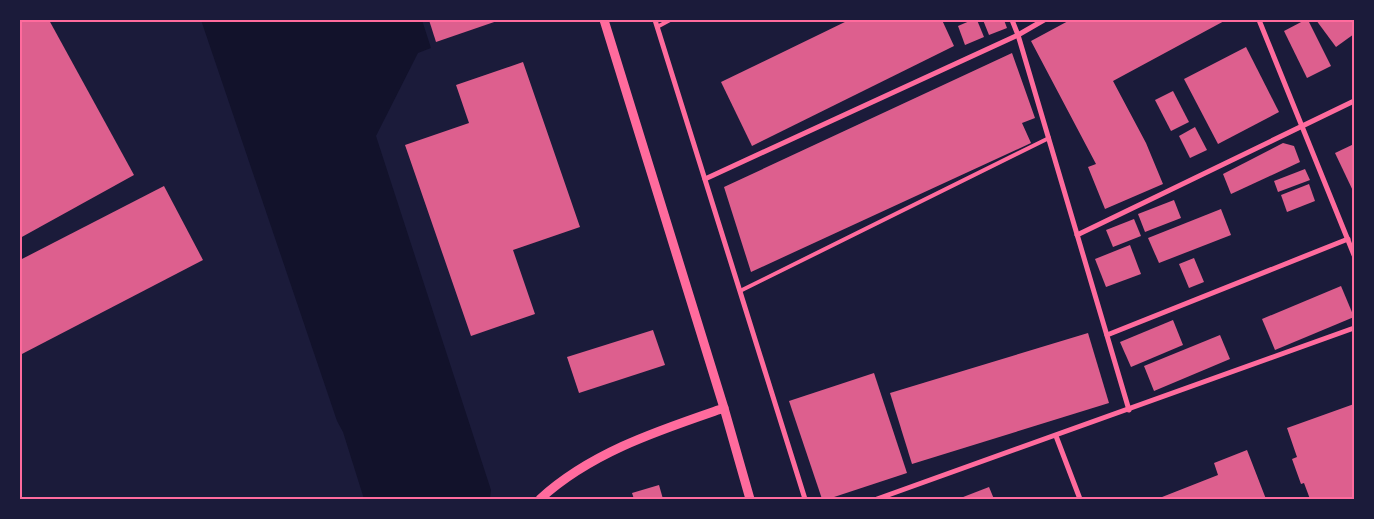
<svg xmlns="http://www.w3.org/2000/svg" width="1374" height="519" font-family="Lato,sans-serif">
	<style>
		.water { fill: #12122b }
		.building { fill: #dd5f8e }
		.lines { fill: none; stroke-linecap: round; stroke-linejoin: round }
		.service { stroke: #ff6b9d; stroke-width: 4 }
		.minor { stroke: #ff6b9d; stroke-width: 5 }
		.tertiary { stroke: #ff6b9d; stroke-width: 9 }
		.neatline { fill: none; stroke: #ff6b9d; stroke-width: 2 }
	</style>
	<rect width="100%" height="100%" fill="#1b1b3a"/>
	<path class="water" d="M 201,20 L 422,20 L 431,48 L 418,53 L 376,136 L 491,490 L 490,499 L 364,499 L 343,432 L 337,421 Z"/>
	<g class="building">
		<path d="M 20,20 L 49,20 L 134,175 L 20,238 Z"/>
		<path d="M 429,20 L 500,20 L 436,42 Z"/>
		<path d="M 849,20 L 942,20 L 954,46 L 752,146 L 721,82 Z"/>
		<path d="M 972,20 L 977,20 L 984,37 L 965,45 L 958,26 Z"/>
		<path d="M 983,20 L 1004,20 L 1007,28 L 989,35 Z"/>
		<path d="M 1070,20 L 1226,20 L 1113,81 L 1146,143 L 1163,184 L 1105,209 L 1088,167 L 1096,164 L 1031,41 Z"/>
		<path d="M 1305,20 L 1308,20 L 1331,66 L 1307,78 L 1284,31 Z"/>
		<path d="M 1316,20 L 1354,20 L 1354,34 L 1336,47 Z"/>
		<path d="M 1246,47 L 1279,112 L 1218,144 L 1184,79 Z"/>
		<path d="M 1012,53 L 1035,118 L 1022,123 L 1031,143 L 751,272 L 724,187 Z"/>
		<path d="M 523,62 L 580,227 L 513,250 L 535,314 L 471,336 L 405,145 L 469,123 L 456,85 Z"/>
		<path d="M 1173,91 L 1189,122 L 1171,131 L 1155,100 Z"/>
		<path d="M 1195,127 L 1207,150 L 1190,158 L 1179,136 Z"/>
		<path d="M 1283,143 L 1294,146 L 1300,162 L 1231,194 L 1223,174 Z"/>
		<path d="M 1354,144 L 1354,193 L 1335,153 Z"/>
		<path d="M 1305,169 L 1310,180 L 1278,192 L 1274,181 Z"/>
		<path d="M 1309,184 L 1315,201 L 1287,212 L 1281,195 Z"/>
		<path d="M 164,186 L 203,260 L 20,355 L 20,260 Z"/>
		<path d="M 1174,200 L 1181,218 L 1145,232 L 1138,214 Z"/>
		<path d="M 1221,209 L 1231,235 L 1159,263 L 1148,238 Z"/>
		<path d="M 1134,219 L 1141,236 L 1113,247 L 1106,230 Z"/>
		<path d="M 1130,245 L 1141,274 L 1106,287 L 1095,259 Z"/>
		<path d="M 1194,258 L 1204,282 L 1189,288 L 1179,264 Z"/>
		<path d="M 1341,286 L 1354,317 L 1275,350 L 1262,319 Z"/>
		<path d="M 1173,320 L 1183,345 L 1131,367 L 1120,342 Z"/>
		<path d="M 653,330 L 665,365 L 579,393 L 567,357 Z"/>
		<path d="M 1088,333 L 1109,403 L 912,464 L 890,393 Z"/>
		<path d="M 1220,335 L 1230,359 L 1154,391 L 1144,366 Z"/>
		<path d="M 874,373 L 907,473 L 828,499 L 822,499 L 789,401 Z"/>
		<path d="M 1354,404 L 1354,499 L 1310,499 L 1304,483 L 1301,484 L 1292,459 L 1297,457 L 1287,428 Z"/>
		<path d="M 1247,450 L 1266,499 L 1157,499 L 1218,475 L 1214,463 Z"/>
		<path d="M 659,485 L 663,499 L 634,499 L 632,493 Z"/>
		<path d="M 989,487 L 994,499 L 958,499 Z"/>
	</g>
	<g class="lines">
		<g class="service">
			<path d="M 657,27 L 670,20"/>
			<path d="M 740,291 L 1049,138"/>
		</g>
		<g class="minor">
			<path d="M 655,20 L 805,499"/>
			<path d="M 1012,20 L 1018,35 L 1129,410"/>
			<path d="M 1259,20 L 1354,255"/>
			<path d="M 705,179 L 1018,35 L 1044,20"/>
			<path d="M 1077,235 L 1354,101"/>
			<path d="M 1107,335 L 1348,239"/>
			<path d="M 1056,436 L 1080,499"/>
			<path d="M 877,499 L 1354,328"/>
		</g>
		<g class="tertiary">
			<path d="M 604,20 L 724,408 L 750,499"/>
			<path d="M 540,499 C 591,452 660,430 724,408"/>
		</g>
	</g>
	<rect width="1374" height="519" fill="none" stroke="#1b1b3a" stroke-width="42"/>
	<rect x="21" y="21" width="1332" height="477" class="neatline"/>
</svg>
